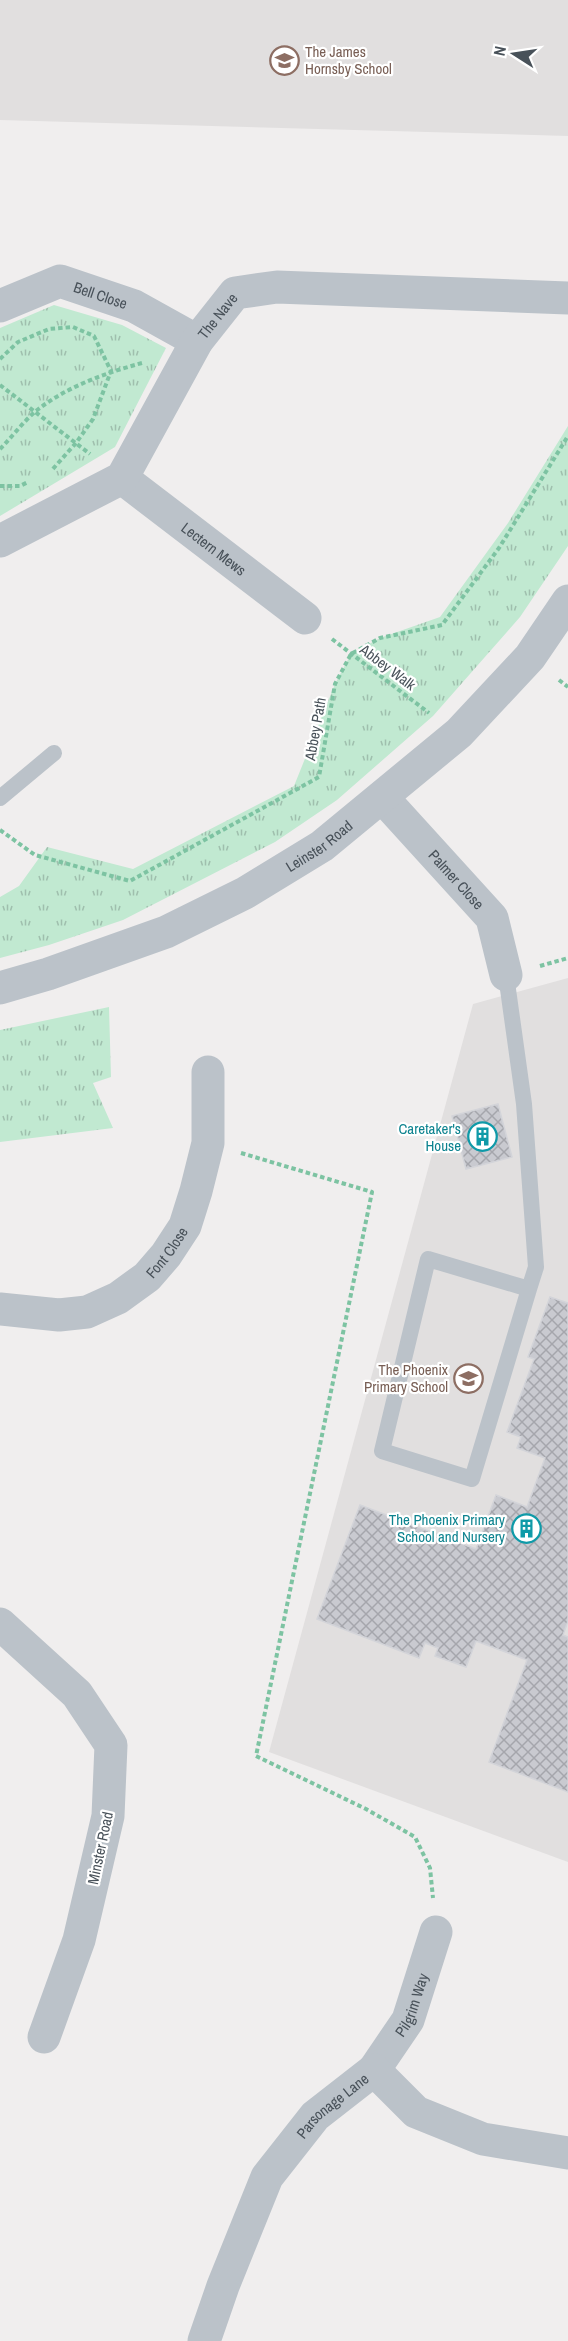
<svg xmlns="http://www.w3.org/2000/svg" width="568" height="2341" font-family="'Archivo Narrow',sans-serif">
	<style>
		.education { fill: #e1dfdf }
		.grass { fill: url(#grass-tufts) }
		.building { fill: url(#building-cross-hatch); stroke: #d3d4d9; stroke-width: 1.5 }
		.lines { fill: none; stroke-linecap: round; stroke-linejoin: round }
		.path { stroke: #7dc3a2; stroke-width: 4; stroke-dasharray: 4.5 3; stroke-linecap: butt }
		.lane { stroke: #bbc2c9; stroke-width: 16 }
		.street { stroke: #bbc2c9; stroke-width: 33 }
		.labels { text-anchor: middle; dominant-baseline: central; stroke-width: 4.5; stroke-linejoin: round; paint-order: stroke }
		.education-label { font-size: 15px; fill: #785e54; stroke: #fff; text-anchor: start }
		.street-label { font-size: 15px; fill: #485159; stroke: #fff }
		.culture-label { font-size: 15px; fill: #0d838f; stroke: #fff; text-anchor: end }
	</style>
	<defs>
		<pattern id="grass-tufts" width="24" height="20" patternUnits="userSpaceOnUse" patternTransform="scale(1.5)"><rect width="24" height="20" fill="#c1e9d1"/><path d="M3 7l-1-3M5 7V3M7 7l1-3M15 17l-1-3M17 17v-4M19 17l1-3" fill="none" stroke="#9fbfad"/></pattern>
		<pattern id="building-cross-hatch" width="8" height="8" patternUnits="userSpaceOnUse" patternTransform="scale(1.5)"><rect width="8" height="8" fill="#c9cad0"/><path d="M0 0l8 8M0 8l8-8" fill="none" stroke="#a5a6ac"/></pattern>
	</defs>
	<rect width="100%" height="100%" fill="#f0eeee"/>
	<g class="education">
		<path d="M 0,0 L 568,0 L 568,136 L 0,120 Z"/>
		<path d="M 568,978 L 568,1862 L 269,1752 L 473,1004 Z"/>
	</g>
	<g class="grass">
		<path d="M 54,305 L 122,325 L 166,348 L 115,447 L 0,516 L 0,328 Z"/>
		<path d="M 568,426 L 568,546 L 520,617 L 433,716 L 337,800 L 275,842 L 123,920 L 49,945 L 0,958 L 0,897 L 19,886 L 47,847 L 133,869 L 294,786 L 335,684 L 351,654 L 380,638 L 440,617 L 508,523 Z"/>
		<path d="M 109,1007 L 111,1077 L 93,1083 L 113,1128 L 0,1142 L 0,1030 Z"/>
	</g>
	<g class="building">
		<path d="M 498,1104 L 512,1157 L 466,1169 L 452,1116 Z"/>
		<path d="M 550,1297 L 568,1303 L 568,1621 L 563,1635 L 568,1637 L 568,1792 L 489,1762 L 527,1660 L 476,1641 L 466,1667 L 435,1656 L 438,1648 L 425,1643 L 419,1658 L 317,1619 L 360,1505 L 476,1549 L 496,1495 L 527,1507 L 545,1458 L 517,1448 L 521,1437 L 507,1432 L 534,1359 L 528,1357 Z"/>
	</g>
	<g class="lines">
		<g class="path">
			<path d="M 0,359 L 18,342 L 49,329 L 73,327 L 94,336 L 111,371 L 93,419 L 76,443 L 51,471"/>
			<path d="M 0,385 L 90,454"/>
			<path d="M 0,449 C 12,437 23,422 36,411 C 66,387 105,373 142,363"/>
			<path d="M 0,486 L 20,486 L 28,482"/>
			<path d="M 332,639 L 429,713"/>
			<path d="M 559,680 L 568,687"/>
			<path d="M 0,830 L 35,855 L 130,881 L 319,777 L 335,684 L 351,654 L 380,638 L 442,625 L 499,548 L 568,436"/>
			<path d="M 540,966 L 568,958"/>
			<path d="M 241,1153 L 372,1192 L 256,1756 L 366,1809 L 415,1837 L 430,1868 L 433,1898"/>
		</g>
		<g class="lane">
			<path d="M 0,798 L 54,753"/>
			<path d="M 506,975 L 524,1104 L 536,1267 L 529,1289 L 472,1479 L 382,1451 L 428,1259 L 529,1289"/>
		</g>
		<g class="street">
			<path id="s1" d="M 0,306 L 60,281 L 134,306 L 197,341"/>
			<path id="s2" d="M 122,478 L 305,618"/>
			<path id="s3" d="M 0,541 L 122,478 L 197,341 L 235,293 L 277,287 L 568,298"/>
			<path id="s4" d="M 382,797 L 492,918 L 506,975"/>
			<path id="s5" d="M 0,988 L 48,974 L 166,932 L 245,893 L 322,846 L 459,733 L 530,657 L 568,601"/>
			<path id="s6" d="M 0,1309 L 59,1315 L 87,1312 L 118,1298 L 147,1277 L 166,1255 L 185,1226 L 196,1191 L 208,1143 L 208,1072"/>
			<path d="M 0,1624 L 77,1694 L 111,1745 L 108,1816 L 79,1940 L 44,2037"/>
			<path id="s7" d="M 374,2070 L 408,2020 L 436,1932"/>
			<path id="s8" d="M 204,2341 L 223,2286 L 267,2177 L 315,2116 L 374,2070 L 416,2112 L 483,2139 L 568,2153"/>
		</g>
	</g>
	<defs>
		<symbol id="school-ring" viewBox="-11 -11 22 22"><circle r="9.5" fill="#fff" stroke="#8d6e63" stroke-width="1.5"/><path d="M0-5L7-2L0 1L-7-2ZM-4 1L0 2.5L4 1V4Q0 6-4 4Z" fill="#8d6e63"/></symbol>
		<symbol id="building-ring" viewBox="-11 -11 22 22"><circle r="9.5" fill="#fff" stroke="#0f9aa8" stroke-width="1.5"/><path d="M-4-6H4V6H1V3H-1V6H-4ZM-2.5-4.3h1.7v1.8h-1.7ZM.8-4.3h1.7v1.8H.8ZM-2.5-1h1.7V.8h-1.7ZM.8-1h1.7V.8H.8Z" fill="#0f9aa8"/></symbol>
	</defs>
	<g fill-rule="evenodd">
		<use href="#school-ring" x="268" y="44" width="33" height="33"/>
		<use href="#building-ring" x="466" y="1120" width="33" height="33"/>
		<use href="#school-ring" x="452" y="1362" width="33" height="33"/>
		<use href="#building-ring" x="510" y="1512" width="33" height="33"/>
	</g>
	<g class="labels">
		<g class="education-label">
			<text x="305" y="51">The James<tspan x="305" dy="17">Hornsby School</tspan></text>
			<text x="448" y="1369" text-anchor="end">The Phoenix<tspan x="448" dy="17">Primary School</tspan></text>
		</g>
		<g class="street-label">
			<text stroke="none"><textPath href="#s1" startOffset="108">Bell Close</textPath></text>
			<text stroke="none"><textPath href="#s3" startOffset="326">The Nave</textPath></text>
			<text stroke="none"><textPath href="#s2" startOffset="116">Lectern Mews</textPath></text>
			<text transform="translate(388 667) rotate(37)">Abbey Walk</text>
			<text transform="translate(315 729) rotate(-80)">Abbey Path</text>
			<text stroke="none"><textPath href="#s5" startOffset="351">Leinster Road</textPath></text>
			<text stroke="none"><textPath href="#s4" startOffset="111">Palmer Close</textPath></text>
			<text stroke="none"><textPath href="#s6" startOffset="189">Font Close</textPath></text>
			<text transform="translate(100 1848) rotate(-78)">Minster Road</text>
			<text stroke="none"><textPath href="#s7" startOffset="76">Pilgrim Way</textPath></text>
			<text stroke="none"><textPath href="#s8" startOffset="273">Parsonage Lane</textPath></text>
		</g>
		<g class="culture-label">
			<text x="461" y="1128">Caretaker's<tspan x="461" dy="17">House</tspan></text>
			<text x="505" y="1519">The Phoenix Primary<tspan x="505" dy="17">School and Nursery</tspan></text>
		</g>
	</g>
	<g transform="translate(514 54) rotate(282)" stroke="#ffffff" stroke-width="4.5" paint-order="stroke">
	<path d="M0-4.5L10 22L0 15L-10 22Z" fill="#485159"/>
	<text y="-9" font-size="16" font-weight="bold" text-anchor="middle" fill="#485159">N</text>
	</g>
</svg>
